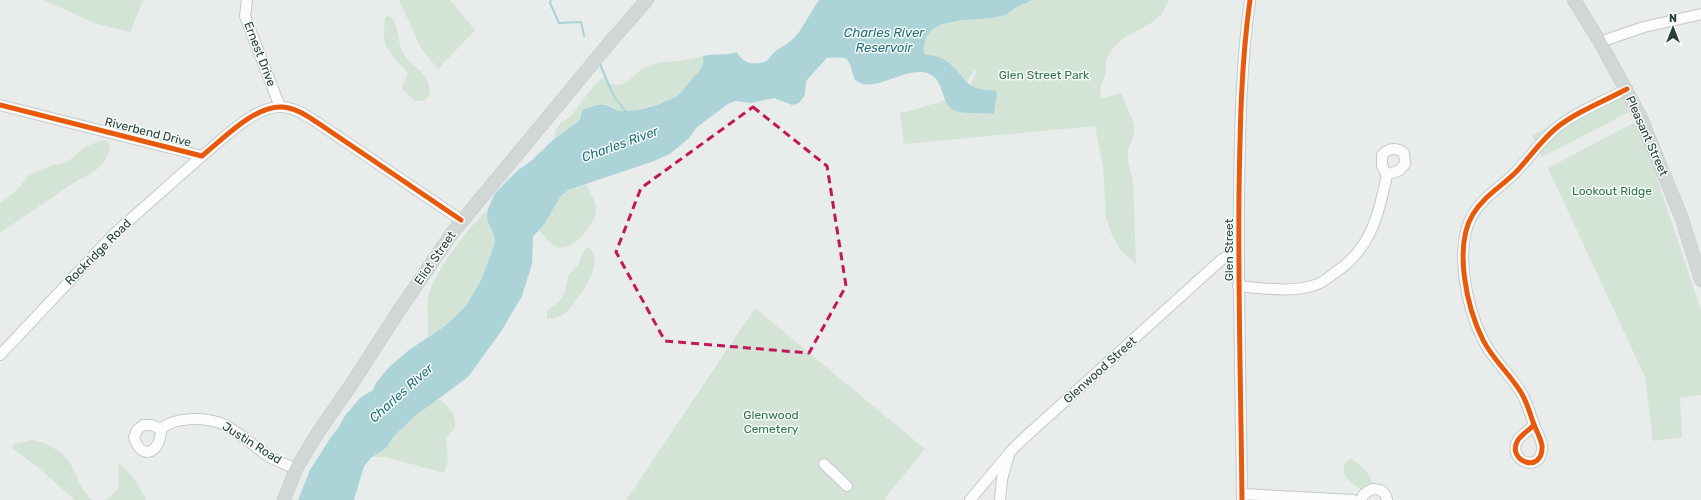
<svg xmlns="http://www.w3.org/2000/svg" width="1701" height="500" font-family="Rubik,sans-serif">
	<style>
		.green { fill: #d3e4d7 }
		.water { fill: #acd4d8 }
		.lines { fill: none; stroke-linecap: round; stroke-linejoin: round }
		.stream { stroke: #acd4d8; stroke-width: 2 }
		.minor-casing { stroke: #c5c9c7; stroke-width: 12 }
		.major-casing { stroke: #c3cac8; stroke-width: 14 }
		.minor { stroke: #fcfcfc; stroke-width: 10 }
		.major { stroke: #d0d7d5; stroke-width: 13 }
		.cycleway-casing { stroke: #f7fbf9; stroke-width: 8 }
		.cycleway { stroke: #e8590c; stroke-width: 5 }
		.marked { fill: none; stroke: #c2185b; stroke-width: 3; stroke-dasharray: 8 5; stroke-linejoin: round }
		.labels { text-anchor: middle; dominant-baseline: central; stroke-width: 3; stroke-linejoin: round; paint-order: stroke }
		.street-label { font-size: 12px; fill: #264038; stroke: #f7fbf9 }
		.park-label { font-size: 12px; fill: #317648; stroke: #f7fbf9 }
		.water-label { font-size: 13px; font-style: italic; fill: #21707b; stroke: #f7fbf9 }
	</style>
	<rect width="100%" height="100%" fill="#e8ecea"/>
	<g class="green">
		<path d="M 44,0 L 143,0 L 130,32 L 94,23 Z"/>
		<path d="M 399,0 L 450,0 L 475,30 L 438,69 L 421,48 Z"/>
		<path d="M 1032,0 L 1169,0 L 1162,14 L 1153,22 L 1123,38 L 1112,49 L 1106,60 L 1106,72 L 1101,85 L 1100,99 L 1121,93 L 1122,95 C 1126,106 1134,119 1134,130 C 1134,137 1132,139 1130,145 C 1125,154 1130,170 1133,179 L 1136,264 L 1121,251 L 1111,233 L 1106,217 L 1103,167 L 1095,126 L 904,144 L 900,112 L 906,112 L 949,99 L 968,91 L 977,70 L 974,71 L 967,82 L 944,59 L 924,54 C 914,13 983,24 1005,15 C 1009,14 1012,10 1015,8 C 1021,5 1027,3 1032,0 Z"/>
		<path d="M 389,16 C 400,23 397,43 403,53 C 414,71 429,69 430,94 C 426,101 423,101 415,101 L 404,91 L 402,86 L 408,74 C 401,63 389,55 385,43 C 383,36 385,25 385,17 Z"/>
		<path d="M 703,56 L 704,62 L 702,69 L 685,89 L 669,101 L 632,111 L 621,111 L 607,104 L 600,104 L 582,110 L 580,120 L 554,139 L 556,129 L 561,123 L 571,116 L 595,84 L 603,78 C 607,81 611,85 617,85 C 626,86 635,73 642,69 C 656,60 669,63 685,60 C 691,59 697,57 703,56 Z"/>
		<path d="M 1620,93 L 1629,112 L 1542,157 L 1532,135 Z"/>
		<path d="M 1635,122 L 1646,146 L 1701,310 L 1701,395 L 1680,398 L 1682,437 L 1653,441 L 1645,377 L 1548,168 Z"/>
		<path d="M 103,140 L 109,143 C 112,162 93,174 78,180 L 0,233 L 0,203 L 18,189 L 29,175 L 50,166 L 67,162 L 87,146 Z"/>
		<path d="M 586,185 C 590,192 597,202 596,211 C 594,225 573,253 557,247 C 550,245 545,235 539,231 L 560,197 L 568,190 Z"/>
		<path d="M 488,209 L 488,222 L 494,235 L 495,243 L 481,280 L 466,306 L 445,326 L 427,337 C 430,323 425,309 429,294 C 435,270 470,226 488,209 Z"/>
		<path d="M 588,247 C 604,260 588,284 578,297 C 574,303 571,309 564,314 C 559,317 553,319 547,319 L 547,311 L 559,301 L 565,292 L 568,276 L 578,265 L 582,254 Z"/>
		<path d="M 755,308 L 925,449 L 885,498 L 887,500 L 626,500 Z"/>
		<path d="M 440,399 L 453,413 L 455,422 L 455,428 L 447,437 L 446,442 L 448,460 L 444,473 L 386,457 L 372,457 L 386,448 L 394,436 L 415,416 L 431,403 Z"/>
		<path d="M 31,440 C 37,440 42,442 48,445 C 80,460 72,482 92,500 L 75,500 L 41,470 L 12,448 L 13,444 Z"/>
		<path d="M 1352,459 C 1366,467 1374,480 1375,496 C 1364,491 1340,481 1344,466 C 1345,461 1348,460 1352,459 Z"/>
		<path d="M 119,464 C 131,472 140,487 146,500 L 107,500 L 118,489 Z"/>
	</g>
	<path class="water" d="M 819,0 L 1032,0 C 1027,3 1021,5 1015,8 C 1012,10 1009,14 1005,15 C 984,23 930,14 925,42 C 924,46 923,50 924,54 C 931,56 938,55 945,60 C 966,75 964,92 995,90 L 997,92 L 994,114 C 984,113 961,114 954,110 C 939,103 946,74 922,72 C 899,70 873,94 855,80 C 847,59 853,56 827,58 L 806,81 L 805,95 L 799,103 L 792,105 L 774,98 L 751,103 L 735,101 L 728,104 L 697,127 L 689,138 L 670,154 L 654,161 L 568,190 L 560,197 L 545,223 L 533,237 L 532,264 L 522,296 L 502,330 L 468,377 L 415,416 L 394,436 L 386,448 L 372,457 L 364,466 L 354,500 L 298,500 L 310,470 L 331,437 L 339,427 L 344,417 L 360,398 L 373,390 L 376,383 L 388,368 L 409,350 L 445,326 L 466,306 L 481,280 L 495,243 L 494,235 L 488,222 L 487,216 L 488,209 L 495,193 L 517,171 L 531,161 L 554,139 L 580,120 L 582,110 C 590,107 601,102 609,106 C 613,108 618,111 623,111 C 637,112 667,103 678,95 C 684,90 687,85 692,79 C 699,71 705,68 703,56 C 714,53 725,56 737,52 C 742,63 754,66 766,61 C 770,58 773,53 777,50 C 786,45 793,40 799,32 C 806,22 812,10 819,0 Z"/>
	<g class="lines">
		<g class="stream">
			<path d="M 551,0 L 550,3 L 559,23 L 581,22 L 584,36"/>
			<path d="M 600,64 L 613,95 L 626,112"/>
		</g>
		<defs>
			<g id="minor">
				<path d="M 247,0 L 245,16 L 280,107"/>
				<path d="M 1600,42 L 1644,27 L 1701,14"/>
				<path d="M 0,105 L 202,156 C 222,140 255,105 282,107 C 296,108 307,116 318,123 L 461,220"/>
				<path d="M 1238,286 C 1260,288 1294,293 1315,285 C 1322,283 1328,278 1333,274 C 1371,250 1378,216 1387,175 L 1400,170 L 1405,164 L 1404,153 C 1396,147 1389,148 1382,155 L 1382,166 L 1387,175"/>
				<path d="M 0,355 L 115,233 L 202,156"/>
				<path d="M 1534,425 C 1529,430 1521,435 1518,440 C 1505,461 1544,476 1542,445 C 1540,437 1536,430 1533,422 C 1530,413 1527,403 1522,394 C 1511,375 1493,360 1483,340 C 1467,308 1453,247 1473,214 C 1485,195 1501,187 1516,172 C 1529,158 1540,142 1555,129 C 1574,113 1604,101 1627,89"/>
				<path d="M 161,429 L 151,425 L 143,425 L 137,430 L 134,437 C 141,462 161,453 161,429 C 174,417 203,417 220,423 C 234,428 254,446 268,456 C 276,461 287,465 296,469"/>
				<path d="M 824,464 L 847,486"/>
				<path d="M 1242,494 L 1353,500"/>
				<path d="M 970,500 L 1011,451 L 1022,440 L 1221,260 L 1239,249"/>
				<path d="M 1000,500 L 1002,479 L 1009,455"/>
				<path d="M 1242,500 C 1241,398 1238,296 1239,194 C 1240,129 1241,64 1250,0"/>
				<path d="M 1361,500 L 1364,494 L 1372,489 C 1381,489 1385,491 1387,500"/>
			</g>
			<g id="major">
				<path d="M 1574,0 L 1600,42 L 1640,116 L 1682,219 L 1701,280"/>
				<path d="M 284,500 L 296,469 L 317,434 L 351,385 L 400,309 L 453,232 L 611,41 L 647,0"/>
			</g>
		</defs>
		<use href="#minor" class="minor-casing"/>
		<use href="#major" class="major-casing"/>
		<use href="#minor" class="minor"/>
		<use href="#major" class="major"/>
		<defs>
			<g id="cycleway">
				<path d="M 0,105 L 202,156 C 222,140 255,105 282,107 C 296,108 307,116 318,123 L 461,220"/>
				<path d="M 1534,425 C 1529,430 1521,435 1518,440 C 1505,461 1544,476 1542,445 C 1540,437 1536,430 1533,422 C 1530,413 1527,403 1522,394 C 1511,375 1493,360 1483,340 C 1467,308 1453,247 1473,214 C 1485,195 1501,187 1516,172 C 1529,158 1540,142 1555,129 C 1574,113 1604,101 1627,89"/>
				<path d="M 1242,500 C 1241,398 1238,296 1239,194 C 1240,129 1241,64 1250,0"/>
			</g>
		</defs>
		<use href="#cycleway" class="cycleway-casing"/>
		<use href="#cycleway" class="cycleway"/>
	</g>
	<path class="marked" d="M 753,107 L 827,166 L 846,286 L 809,353 L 665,341 L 616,252 L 641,188 Z"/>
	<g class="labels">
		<g class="street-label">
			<text transform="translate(260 54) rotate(69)">Ernest Drive</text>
			<text transform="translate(148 132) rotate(14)">Riverbend Drive</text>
			<text transform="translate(1647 136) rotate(66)">Pleasant Street</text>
			<text transform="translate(1229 250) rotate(-90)">Glen Street</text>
			<text transform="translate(98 252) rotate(-45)">Rockridge Road</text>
			<text transform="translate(435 258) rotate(-55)">Eliot Street</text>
			<text transform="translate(1100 370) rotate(-42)">Glenwood Street</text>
			<text transform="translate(252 443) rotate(32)">Justin Road</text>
		</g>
		<g class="park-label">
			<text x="1044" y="75">Glen Street Park</text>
			<text x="1612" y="191">Lookout Ridge</text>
			<text x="771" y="415">Glenwood<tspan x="771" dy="14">Cemetery</tspan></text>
		</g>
		<g class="water-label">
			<text x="884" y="32">Charles River<tspan x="884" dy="15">Reservoir</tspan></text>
			<text transform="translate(620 144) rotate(-20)">Charles River</text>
			<text transform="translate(401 393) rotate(-42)">Charles River</text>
		</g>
	</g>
	<g transform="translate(1673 28)" stroke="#f7fbf9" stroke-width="3" paint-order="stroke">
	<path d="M0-3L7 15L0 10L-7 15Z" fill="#264038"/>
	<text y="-6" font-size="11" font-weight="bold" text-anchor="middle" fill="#264038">N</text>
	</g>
</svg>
